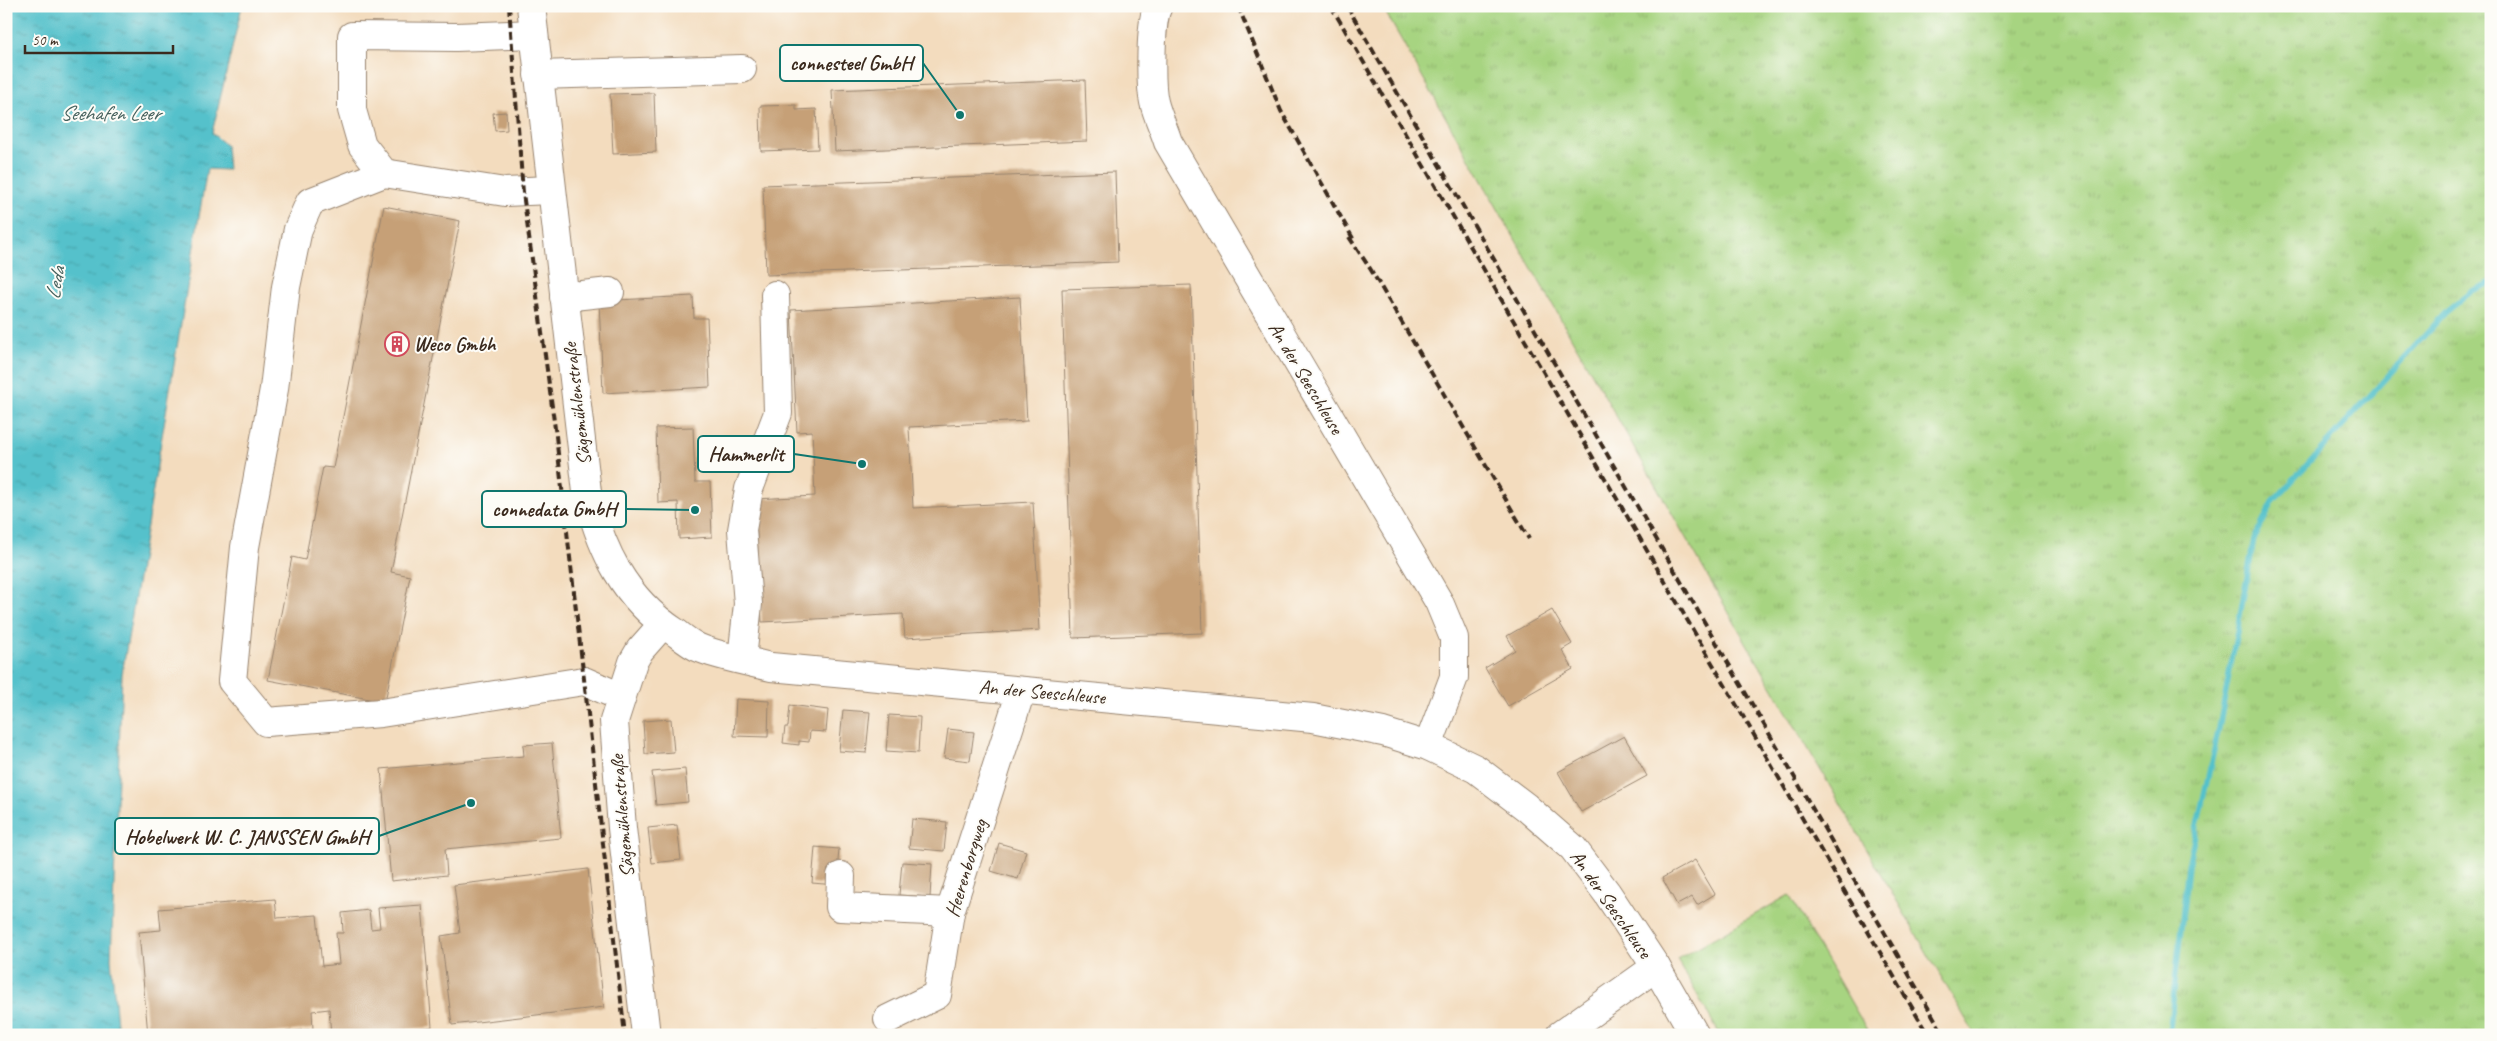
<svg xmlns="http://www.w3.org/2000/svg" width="2497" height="1041" font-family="Caveat,sans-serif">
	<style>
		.grass { fill: url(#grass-tufts); stroke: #717f50 }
		.water { fill: url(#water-ripples); stroke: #487674 }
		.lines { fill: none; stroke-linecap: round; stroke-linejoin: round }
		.stream { stroke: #54c1cb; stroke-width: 5.5 }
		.building { fill: #c6a077 }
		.minor-casing { stroke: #97836e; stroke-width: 30 }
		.minor { stroke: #fff; stroke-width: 28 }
		.rail { stroke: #3b2a1e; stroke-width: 4; stroke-dasharray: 8 4; stroke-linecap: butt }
		.labels { text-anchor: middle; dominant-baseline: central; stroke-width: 4; stroke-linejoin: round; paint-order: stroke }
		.poi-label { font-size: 20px; font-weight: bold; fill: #3b2a1e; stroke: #fdfcf7; text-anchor: start }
		.street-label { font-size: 20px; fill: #3b2a1e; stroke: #fdfcf7 }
		.water-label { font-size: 21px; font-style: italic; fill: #445f5b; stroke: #fdfcf7 }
		.leader { fill: none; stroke: #0f766e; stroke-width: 2 }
		.callout-dot { fill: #0f766e; stroke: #fdfcf7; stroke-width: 2 }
		.callout { fill: #fdfcf7; stroke: #0f766e; stroke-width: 2 }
		.callout-label { font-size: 21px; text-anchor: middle; font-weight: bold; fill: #3b2a1e }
	</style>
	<defs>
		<pattern id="grass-tufts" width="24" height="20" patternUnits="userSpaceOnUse" patternTransform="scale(1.25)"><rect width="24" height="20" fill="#a7d481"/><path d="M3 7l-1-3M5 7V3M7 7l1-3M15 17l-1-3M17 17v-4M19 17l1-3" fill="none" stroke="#91b66f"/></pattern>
		<pattern id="water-ripples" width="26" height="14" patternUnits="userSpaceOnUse" patternTransform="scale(1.25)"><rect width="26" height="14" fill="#54c1cb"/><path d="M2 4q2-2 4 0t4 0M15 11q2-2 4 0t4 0" fill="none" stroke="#479da4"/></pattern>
	</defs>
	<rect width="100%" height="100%" fill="#fdfcf7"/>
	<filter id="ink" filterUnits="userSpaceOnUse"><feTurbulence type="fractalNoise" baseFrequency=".02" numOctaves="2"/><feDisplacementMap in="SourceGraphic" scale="10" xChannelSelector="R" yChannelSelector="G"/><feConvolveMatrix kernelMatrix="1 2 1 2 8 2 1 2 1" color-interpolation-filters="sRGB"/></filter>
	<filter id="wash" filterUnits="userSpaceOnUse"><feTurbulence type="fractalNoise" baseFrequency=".0096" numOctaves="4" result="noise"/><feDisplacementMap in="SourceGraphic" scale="20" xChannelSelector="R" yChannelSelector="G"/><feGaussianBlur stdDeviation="1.12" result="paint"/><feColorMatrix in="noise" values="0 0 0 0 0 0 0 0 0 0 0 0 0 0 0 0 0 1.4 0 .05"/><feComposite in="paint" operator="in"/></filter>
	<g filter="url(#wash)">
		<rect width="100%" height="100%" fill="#f3dcbe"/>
		<g class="grass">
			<path d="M 1382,6 L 2491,6 L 2491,1035 L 1975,1035 L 1715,589 Z"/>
			<path d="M 1789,895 L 1870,1035 L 1720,1035 L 1677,959 Z"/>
		</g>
		<path class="water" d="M 6,6 L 242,6 L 212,133 L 226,145 L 228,170 L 207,169 L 122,674 L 111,959 L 118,1035 L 6,1035 Z"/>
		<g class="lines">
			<path class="stream" d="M 2169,1035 L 2188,866 L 2219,728 L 2254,540 L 2273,502 L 2446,312 L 2472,291 L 2491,283"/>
		</g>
		<g id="blocks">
			<g class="building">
				<path d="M 1085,80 L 1087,141 L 835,151 L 832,90 Z"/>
				<path d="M 654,93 L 656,152 L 613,154 L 610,94 Z"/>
				<path d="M 796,105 L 796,110 L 816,109 L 818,149 L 761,151 L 760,106 Z"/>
				<path d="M 506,112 L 507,130 L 495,131 L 493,113 Z"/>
				<path d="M 1115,172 L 1118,262 L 766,275 L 763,185 Z"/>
				<path d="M 384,206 L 460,221 L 391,572 L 410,576 L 385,702 L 268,680 L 292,557 L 305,560 L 323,467 L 333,468 Z"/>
				<path d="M 1191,285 L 1202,633 L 1073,638 L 1062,289 Z"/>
				<path d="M 693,296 L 694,318 L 707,318 L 710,387 L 603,393 L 599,301 Z"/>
				<path d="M 1020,297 L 1027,421 L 909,427 L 913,508 L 1033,502 L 1040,630 L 905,638 L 903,614 L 762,622 L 755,499 L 815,496 L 812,431 L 797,432 L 791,310 Z"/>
				<path d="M 693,427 L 695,482 L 710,482 L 712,537 L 679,539 L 678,502 L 658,503 L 656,428 Z"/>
				<path d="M 1552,610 L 1572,644 L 1562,650 L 1573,669 L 1508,706 L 1485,668 L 1515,650 L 1507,636 Z"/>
				<path d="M 736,699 L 769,701 L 768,737 L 734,736 Z"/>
				<path d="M 790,705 L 828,710 L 826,732 L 810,731 L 809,742 L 799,741 L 799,745 L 783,743 L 785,727 L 788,727 Z"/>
				<path d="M 843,710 L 870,712 L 866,753 L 839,751 Z"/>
				<path d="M 889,715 L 920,717 L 918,753 L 886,751 Z"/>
				<path d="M 671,719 L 674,752 L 645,754 L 643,721 Z"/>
				<path d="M 948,729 L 974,732 L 970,761 L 944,758 Z"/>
				<path d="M 1624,736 L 1647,776 L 1581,812 L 1558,772 Z"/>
				<path d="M 552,743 L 561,838 L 445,849 L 447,875 L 391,881 L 381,769 L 524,756 L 523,745 Z"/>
				<path d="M 685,769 L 688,802 L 656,805 L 652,772 Z"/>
				<path d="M 912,819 L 947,822 L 944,851 L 909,848 Z"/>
				<path d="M 677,825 L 681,860 L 652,863 L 648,828 Z"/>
				<path d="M 999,843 L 1026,851 L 1018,879 L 991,871 Z"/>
				<path d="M 815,847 L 839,849 L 836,885 L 812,883 Z"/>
				<path d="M 1695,860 L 1715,894 L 1697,905 L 1692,897 L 1677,905 L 1662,878 Z"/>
				<path d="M 902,862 L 932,864 L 930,897 L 899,895 Z"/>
				<path d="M 588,869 L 604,1007 L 452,1025 L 441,936 L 460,933 L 454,885 Z"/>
				<path d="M 275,899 L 277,918 L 317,915 L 322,966 L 339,964 L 336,933 L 343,933 L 342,913 L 369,910 L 371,929 L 380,928 L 378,908 L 422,905 L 432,1027 L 331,1035 L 329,1009 L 312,1011 L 313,1029 L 251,1035 L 148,1035 L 139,932 L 161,930 L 159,909 Z"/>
				<path d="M 820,1030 L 820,1035 L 794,1035 L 794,1032 Z"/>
			</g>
		</g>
	</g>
	<g filter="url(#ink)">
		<use href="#blocks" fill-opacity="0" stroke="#97836e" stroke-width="1"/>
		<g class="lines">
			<defs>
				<g id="minor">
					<path d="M 531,6 L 587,492 C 601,550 624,598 675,632 C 682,637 689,643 697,647 C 720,657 747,661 771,667 L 1313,718 L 1383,732 L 1428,746 L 1476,769 L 1526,807 L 1573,848 L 1607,893 L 1656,967 L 1695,1035"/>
					<path d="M 1158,6 C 1150,20 1150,85 1154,102 C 1157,115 1164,129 1168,142 L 1439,602 L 1454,638 L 1454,677 L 1428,746"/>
					<path d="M 534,34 L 456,37 L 352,36 L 352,110 L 362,145 L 384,173 L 505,192 L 551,190"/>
					<path d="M 538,75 L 742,69"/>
					<path d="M 384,173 L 310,202 L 298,229 L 286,287 L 274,389 L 245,547 L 232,681 L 266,722 L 381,713 L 584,681 L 621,697"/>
					<path d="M 564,297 L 610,292"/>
					<path d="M 742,659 L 748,604 L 742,530 L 749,489 L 778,413 L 775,295"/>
					<path d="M 841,876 L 840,907 L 950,912"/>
					<path d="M 888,1019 L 937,995 L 950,912 L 1021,691"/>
					<path d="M 646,1035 L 622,828 L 614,721 L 633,662 L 640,650 L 663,624"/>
					<path d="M 1560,1035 L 1656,967"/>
				</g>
			</defs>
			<use href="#minor" class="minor-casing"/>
			<use href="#minor" class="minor"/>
			<g class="rail">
				<path d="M 509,6 L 523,193 L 556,436 L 625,1035"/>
				<path d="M 1238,6 L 1281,111 L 1355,242"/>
				<path d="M 1331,6 L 1928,1035"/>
				<path d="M 1347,6 L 1944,1035"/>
				<path d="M 1349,237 L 1371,270 L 1529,539"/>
			</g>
		</g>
	</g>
	<defs>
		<symbol id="building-ring" viewBox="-11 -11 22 22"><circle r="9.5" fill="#fdfcf7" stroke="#d1495b" stroke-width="1.5"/><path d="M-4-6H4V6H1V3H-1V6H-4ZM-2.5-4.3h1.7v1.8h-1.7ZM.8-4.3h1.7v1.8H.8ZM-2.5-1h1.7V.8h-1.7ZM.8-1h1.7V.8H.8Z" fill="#d1495b"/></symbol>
	</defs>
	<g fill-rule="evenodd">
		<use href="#building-ring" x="383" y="330" width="28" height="28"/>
	</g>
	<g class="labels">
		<g class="poi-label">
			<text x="414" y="344">Weco Gmbh</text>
		</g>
		<g class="street-label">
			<text transform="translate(1306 378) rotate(59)">An der Seeschleuse</text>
			<text transform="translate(577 404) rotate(-97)">Sägemühlenstraße</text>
			<text transform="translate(1042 692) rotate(5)">An der Seeschleuse</text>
			<text transform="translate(622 816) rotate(-95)">Sägemühlenstraße</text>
			<text transform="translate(966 868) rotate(-73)">Heerenborgweg</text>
			<text transform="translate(1611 904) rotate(55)">An der Seeschleuse</text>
		</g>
		<g class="water-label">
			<text x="110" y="113">Seehafen Leer</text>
			<text transform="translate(55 283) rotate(-79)">Leda</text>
		</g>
	</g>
	<path class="leader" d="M960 115L923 63M862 464L794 454M695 510L626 509M471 803L379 836"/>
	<g class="callout-dot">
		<circle cx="960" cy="115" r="5"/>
		<circle cx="862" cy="464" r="5"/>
		<circle cx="695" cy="510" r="5"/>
		<circle cx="471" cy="803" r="5"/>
	</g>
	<g class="callout">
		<rect x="780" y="45" width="143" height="36" rx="5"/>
		<rect x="698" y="436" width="96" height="36" rx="5"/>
		<rect x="482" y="491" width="144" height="36" rx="5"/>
		<rect x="115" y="818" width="264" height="36" rx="5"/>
	</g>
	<g class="callout-label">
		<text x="851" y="70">connesteel GmbH</text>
		<text x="746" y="461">Hammerlit</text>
		<text x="554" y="516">connedata GmbH</text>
		<text x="247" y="844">Hobelwerk W. C. JANSSEN GmbH</text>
	</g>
	<rect width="2497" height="1041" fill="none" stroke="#fdfcf7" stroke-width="25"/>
	<path d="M25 45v8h148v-8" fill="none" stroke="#3b2a1e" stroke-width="2.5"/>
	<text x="32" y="45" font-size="15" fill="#3b2a1e" stroke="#fdfcf7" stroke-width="4" paint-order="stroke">50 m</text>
</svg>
